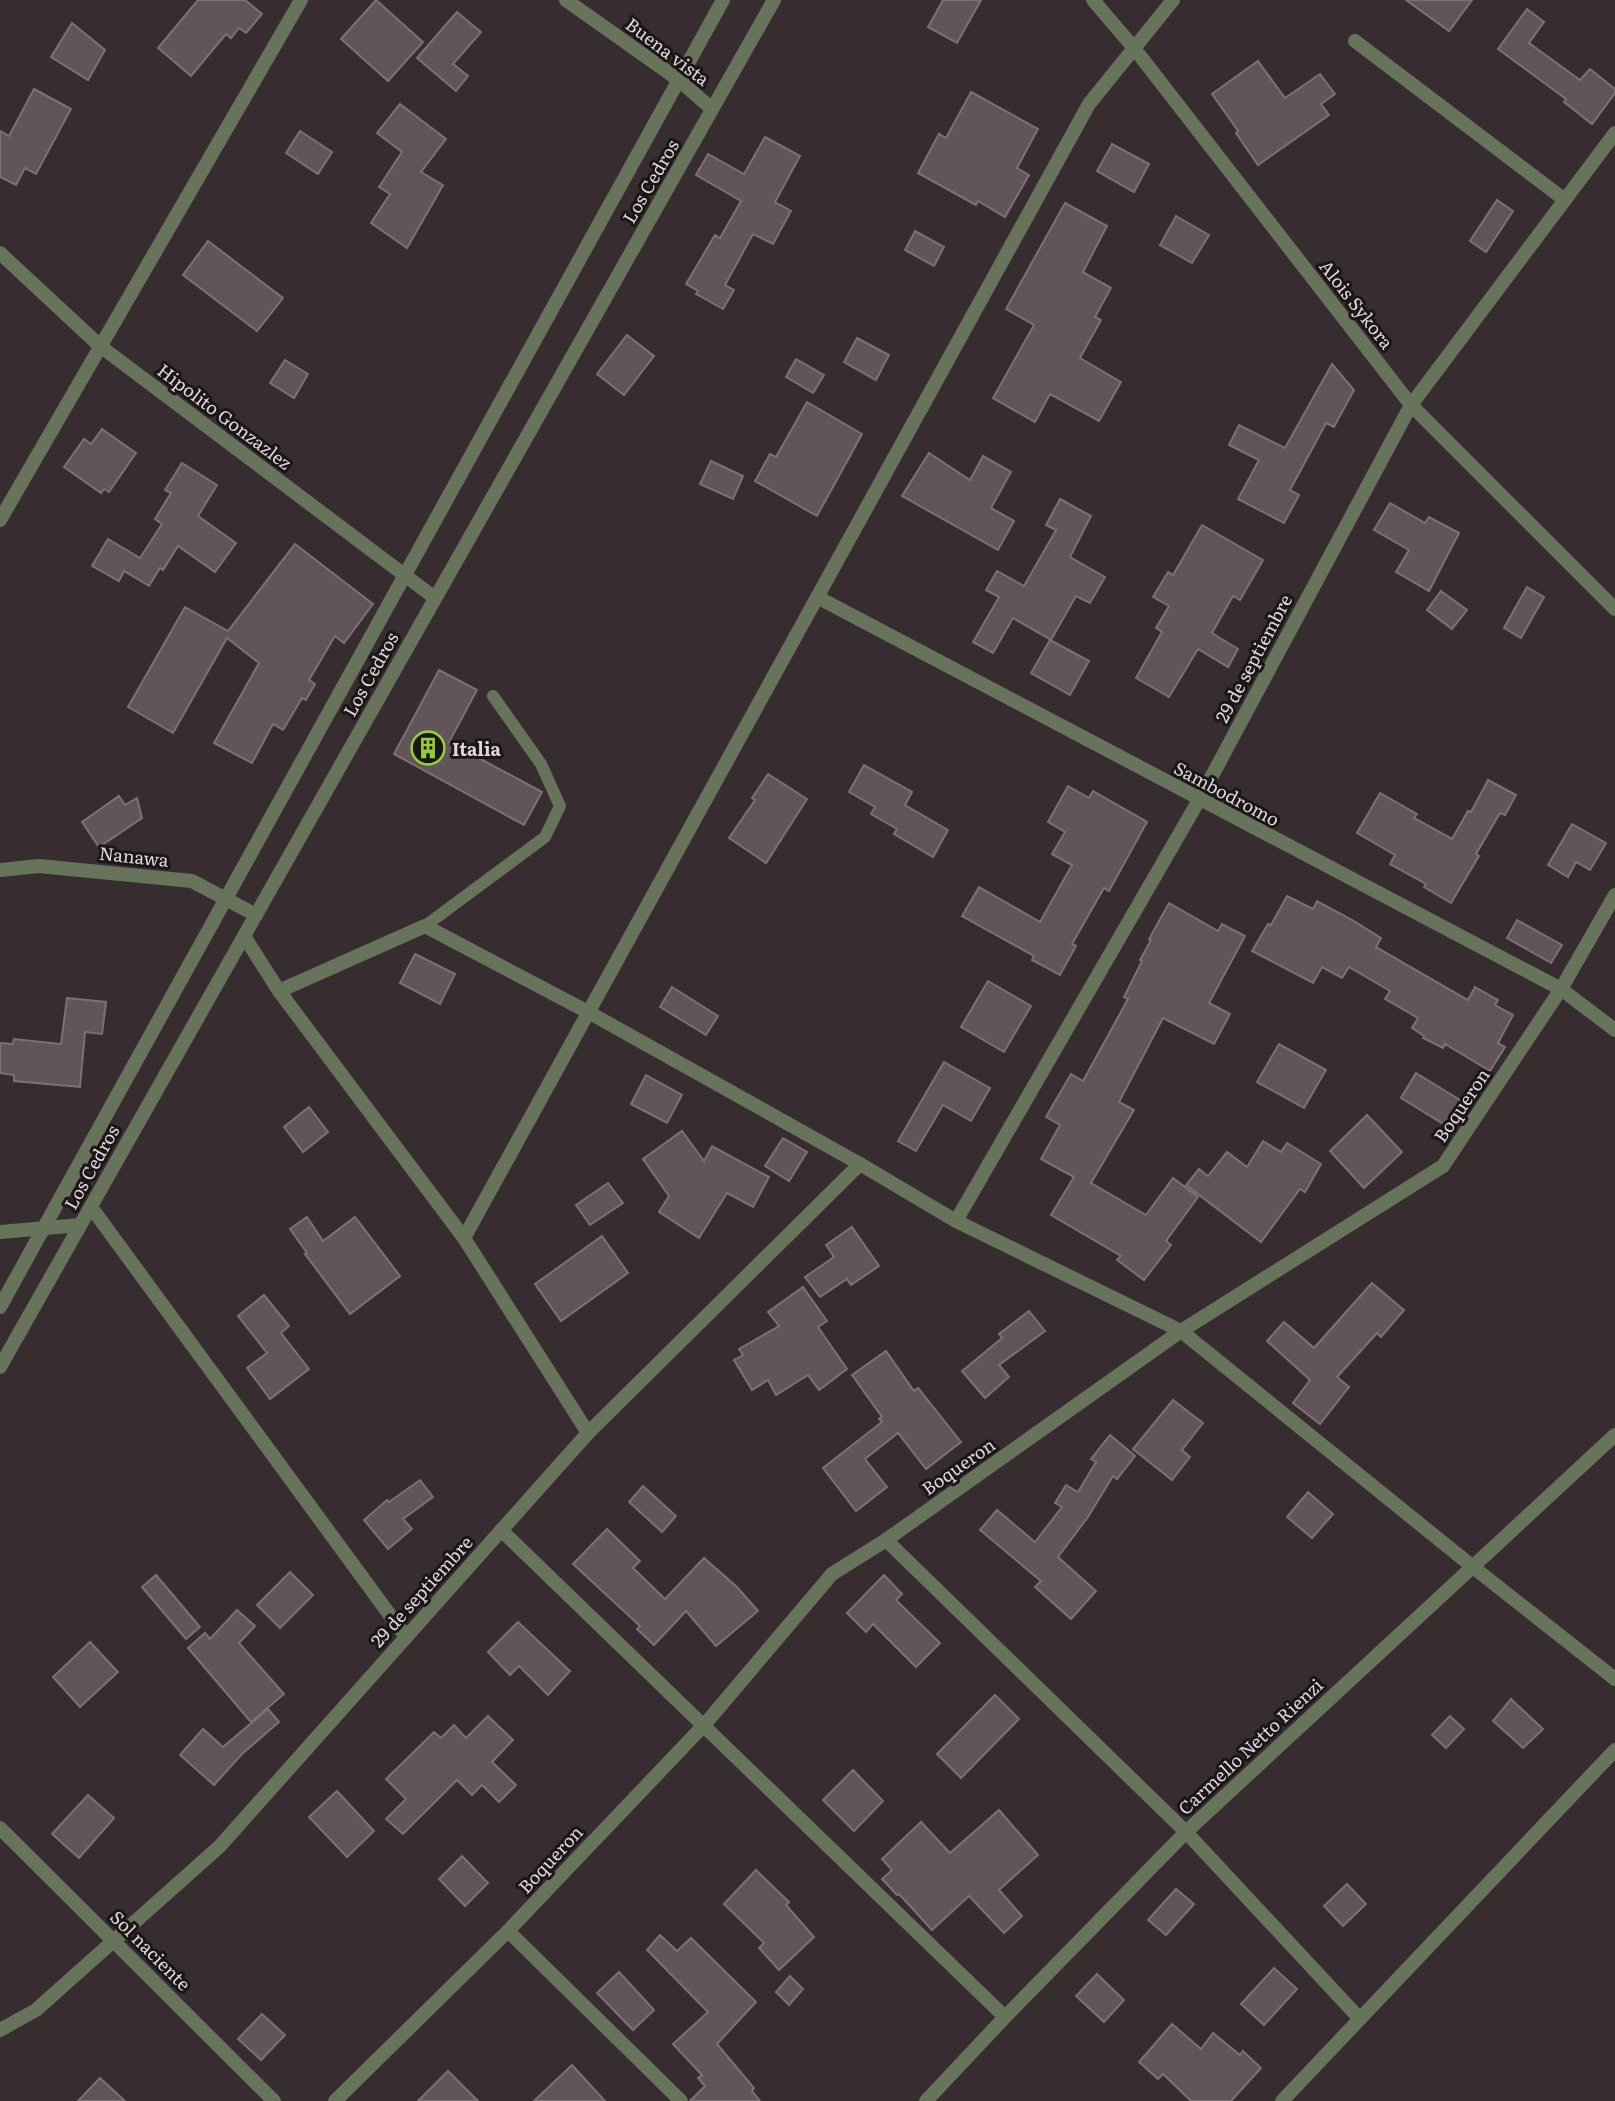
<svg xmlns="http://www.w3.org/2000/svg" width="1615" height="2101" font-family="Literata,serif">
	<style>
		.building { fill: #625559; stroke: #7e7074; stroke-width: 2 }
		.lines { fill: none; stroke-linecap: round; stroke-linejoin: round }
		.service { stroke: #67735a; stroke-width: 12 }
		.minor { stroke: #67735a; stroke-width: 14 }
		.tertiary { stroke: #67735a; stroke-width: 14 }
		.labels { text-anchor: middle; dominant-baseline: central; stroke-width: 6; stroke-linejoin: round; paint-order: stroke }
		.street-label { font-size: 18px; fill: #dfd7d9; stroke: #1b1617 }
		.poi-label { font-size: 18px; font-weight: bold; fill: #dfd7d9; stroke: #1b1617; text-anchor: start }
	</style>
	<rect width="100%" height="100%" fill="#372c2f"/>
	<g class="building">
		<path d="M 198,0 L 245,0 L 262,14 L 246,33 L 239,28 L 231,38 L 226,34 L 191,76 L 158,48 Z"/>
		<path d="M 376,0 L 423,42 L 388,81 L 341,39 Z"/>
		<path d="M 943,0 L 981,0 L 957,43 L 928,27 Z"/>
		<path d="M 1406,0 L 1472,0 L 1449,31 Z"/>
		<path d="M 1527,9 L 1544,22 L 1529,43 L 1580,80 L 1590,69 L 1615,89 L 1615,93 L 1592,124 L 1564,102 L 1566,99 L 1498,49 Z"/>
		<path d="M 457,12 L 481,32 L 453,64 L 468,76 L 456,91 L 417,58 Z"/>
		<path d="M 72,23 L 105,50 L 88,80 L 51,57 Z"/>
		<path d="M 1258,61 L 1285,98 L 1320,74 L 1335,94 L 1321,104 L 1329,115 L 1258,165 L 1236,133 L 1238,131 L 1212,94 Z"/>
		<path d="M 34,89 L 71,109 L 36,174 L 25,168 L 16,185 L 0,177 L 0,131 L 9,136 Z"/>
		<path d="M 971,92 L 1038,129 L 1017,168 L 1029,175 L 1005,217 L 978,201 L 976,205 L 918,173 L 939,134 L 946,138 Z"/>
		<path d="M 400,104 L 446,139 L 421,172 L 443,185 L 407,248 L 371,223 L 390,194 L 379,187 L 402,152 L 377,133 Z"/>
		<path d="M 300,131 L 332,152 L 318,174 L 286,153 Z"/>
		<path d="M 765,137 L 800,156 L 775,202 L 791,211 L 773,244 L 753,234 L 725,285 L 734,290 L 723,309 L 696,294 L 698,291 L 686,284 L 715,235 L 720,238 L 741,201 L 696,175 L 708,154 L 744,174 Z"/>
		<path d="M 1112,144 L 1149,164 L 1134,192 L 1097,171 Z"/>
		<path d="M 1497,200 L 1513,211 L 1486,252 L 1470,241 Z"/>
		<path d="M 1065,203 L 1107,226 L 1083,272 L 1111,288 L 1095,317 L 1101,320 L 1080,358 L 1121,382 L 1099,421 L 1050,394 L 1035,422 L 993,398 L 1034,325 L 1006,309 Z"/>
		<path d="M 1176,216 L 1209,235 L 1192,263 L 1160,245 Z"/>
		<path d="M 915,231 L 944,247 L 934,266 L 905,250 Z"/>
		<path d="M 208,241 L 283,298 L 257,331 L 183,275 Z"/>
		<path d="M 627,335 L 654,356 L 624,395 L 597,374 Z"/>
		<path d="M 857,338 L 889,355 L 876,380 L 844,362 Z"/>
		<path d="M 796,359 L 824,375 L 813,393 L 786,377 Z"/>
		<path d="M 285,360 L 308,374 L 294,398 L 270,383 Z"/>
		<path d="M 1332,364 L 1354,390 L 1334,427 L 1326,423 L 1290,490 L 1299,495 L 1284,523 L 1238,499 L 1259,460 L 1229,445 L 1239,425 L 1285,448 Z"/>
		<path d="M 807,402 L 862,434 L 817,516 L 755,481 L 770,454 L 776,457 Z"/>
		<path d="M 102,429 L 136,453 L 109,492 L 104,489 L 101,493 L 64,467 L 84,439 L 91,444 Z"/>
		<path d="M 929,453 L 970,480 L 983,456 L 1011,472 L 991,508 L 1014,521 L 998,550 L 902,496 Z"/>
		<path d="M 711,461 L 743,476 L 733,499 L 700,484 Z"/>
		<path d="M 182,463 L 217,485 L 198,516 L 236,543 L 215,572 L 178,546 L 163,570 L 160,568 L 149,586 L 124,571 L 119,581 L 92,566 L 108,539 L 140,558 L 162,524 L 155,519 L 171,493 L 165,490 Z"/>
		<path d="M 1060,499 L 1091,516 L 1070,557 L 1105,577 L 1090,603 L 1076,596 L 1051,640 L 1013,618 L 993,653 L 973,642 L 999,597 L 986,590 L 997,571 L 1024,586 L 1056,530 L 1046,525 Z"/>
		<path d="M 1390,503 L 1425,523 L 1429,517 L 1459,533 L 1429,591 L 1396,572 L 1409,550 L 1374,530 Z"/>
		<path d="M 1202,525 L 1263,560 L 1240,600 L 1233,596 L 1212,633 L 1238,649 L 1228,667 L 1198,649 L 1169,697 L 1136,678 L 1162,632 L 1156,628 L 1169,606 L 1153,597 L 1168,572 L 1173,575 Z"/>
		<path d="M 295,544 L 373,604 L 344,643 L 335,636 L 309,680 L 315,684 L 306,700 L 302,698 L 283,730 L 273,724 L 252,763 L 214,743 L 259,663 L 227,638 L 173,733 L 128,707 L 185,607 L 228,631 Z"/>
		<path d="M 1527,587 L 1544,597 L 1521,638 L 1504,628 Z"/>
		<path d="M 1441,591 L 1467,610 L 1452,629 L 1427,610 Z"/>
		<path d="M 1050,640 L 1089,661 L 1070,695 L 1031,673 Z"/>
		<path d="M 439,670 L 477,690 L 449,742 L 542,792 L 524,825 L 394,754 Z"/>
		<path d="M 864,765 L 912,792 L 905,805 L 948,830 L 933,857 L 894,834 L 897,829 L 871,814 L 875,807 L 849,792 Z"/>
		<path d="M 768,774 L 807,799 L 766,863 L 729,838 L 755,800 L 752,798 Z"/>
		<path d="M 1488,780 L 1516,795 L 1505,815 L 1500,813 L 1476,854 L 1479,856 L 1451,903 L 1424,887 L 1426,884 L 1390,864 L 1395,855 L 1357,833 L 1380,793 L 1417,814 L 1414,818 L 1452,839 L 1468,811 L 1471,812 Z"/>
		<path d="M 1068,786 L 1089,798 L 1093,791 L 1147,822 L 1109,891 L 1104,888 L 1072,944 L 1076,946 L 1060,975 L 1032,960 L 1034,956 L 962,916 L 979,887 L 1040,922 L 1072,865 L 1052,854 L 1065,832 L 1048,822 Z"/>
		<path d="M 119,796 L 125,805 L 137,798 L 142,818 L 99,847 L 82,822 Z"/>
		<path d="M 1572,824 L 1606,843 L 1590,870 L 1576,862 L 1568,877 L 1548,865 Z"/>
		<path d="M 1287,896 L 1313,909 L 1317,901 L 1354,921 L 1381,938 L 1376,947 L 1468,1000 L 1475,987 L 1498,1000 L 1495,1005 L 1513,1015 L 1498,1043 L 1505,1047 L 1490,1071 L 1445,1044 L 1443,1048 L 1423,1038 L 1424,1036 L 1412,1028 L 1418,1018 L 1385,999 L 1390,991 L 1349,967 L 1342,978 L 1322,967 L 1313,983 L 1252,951 L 1268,924 L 1271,925 Z"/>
		<path d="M 1169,903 L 1218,931 L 1222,924 L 1245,936 L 1209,1003 L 1230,1014 L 1214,1044 L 1163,1018 L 1119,1102 L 1134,1110 L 1091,1183 L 1146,1215 L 1173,1178 L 1198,1197 L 1166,1241 L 1171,1245 L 1144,1280 L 1117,1260 L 1121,1256 L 1051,1215 L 1074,1177 L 1041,1159 L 1060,1125 L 1046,1117 L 1071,1074 L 1083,1081 L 1128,999 L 1124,997 L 1142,961 L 1140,960 L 1151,940 L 1149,939 Z"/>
		<path d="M 1517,920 L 1562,945 L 1551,963 L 1507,938 Z"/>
		<path d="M 415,954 L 455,974 L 440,1004 L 400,983 Z"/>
		<path d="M 988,981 L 1031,1006 L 1004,1052 L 961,1027 Z"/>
		<path d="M 672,987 L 718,1016 L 706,1035 L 660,1007 Z"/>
		<path d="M 67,998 L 106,1002 L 102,1034 L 85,1032 L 80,1087 L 14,1081 L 14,1075 L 0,1073 L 0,1043 L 13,1044 L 14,1039 L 61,1044 Z"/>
		<path d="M 1279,1044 L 1326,1070 L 1304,1108 L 1257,1082 Z"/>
		<path d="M 944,1062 L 990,1088 L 971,1121 L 943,1105 L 916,1151 L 898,1141 Z"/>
		<path d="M 1416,1073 L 1465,1103 L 1450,1128 L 1401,1098 Z"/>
		<path d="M 646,1075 L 682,1095 L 667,1123 L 631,1104 Z"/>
		<path d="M 309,1107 L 328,1132 L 303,1152 L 284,1127 Z"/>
		<path d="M 1367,1115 L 1402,1152 L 1364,1188 L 1330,1151 Z"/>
		<path d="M 682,1131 L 704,1161 L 712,1146 L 769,1177 L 753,1207 L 727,1193 L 699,1238 L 659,1212 L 669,1196 L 643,1159 Z"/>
		<path d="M 783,1138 L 807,1152 L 789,1181 L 765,1166 Z"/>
		<path d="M 1263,1141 L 1281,1152 L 1287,1143 L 1321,1164 L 1305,1192 L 1300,1189 L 1261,1242 L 1186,1185 L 1199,1169 L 1208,1176 L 1227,1152 L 1247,1167 Z"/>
		<path d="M 608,1183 L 623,1203 L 590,1225 L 576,1205 Z"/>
		<path d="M 307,1217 L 323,1241 L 355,1217 L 400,1276 L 350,1314 L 305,1254 L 307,1253 L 290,1229 Z"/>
		<path d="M 852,1227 L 879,1266 L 851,1285 L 847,1279 L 820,1297 L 805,1277 L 834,1257 L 826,1245 Z"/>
		<path d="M 602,1236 L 628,1273 L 561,1321 L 535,1284 Z"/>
		<path d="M 1372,1283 L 1404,1310 L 1381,1337 L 1377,1333 L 1337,1377 L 1349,1387 L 1320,1424 L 1293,1403 L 1310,1380 L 1267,1341 L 1284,1322 L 1314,1348 Z"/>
		<path d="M 803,1287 L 827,1321 L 818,1327 L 847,1369 L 819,1390 L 808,1375 L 776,1395 L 768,1380 L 752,1390 L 734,1360 L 743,1355 L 739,1349 L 779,1326 L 768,1312 Z"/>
		<path d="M 264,1295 L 289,1326 L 281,1333 L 309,1369 L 270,1399 L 247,1368 L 267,1353 L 238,1316 Z"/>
		<path d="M 1029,1311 L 1045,1331 L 999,1365 L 1009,1377 L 985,1398 L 962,1371 L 1002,1338 L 999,1334 Z"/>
		<path d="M 886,1351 L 914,1391 L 918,1388 L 961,1442 L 926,1469 L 898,1433 L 865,1459 L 887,1487 L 856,1511 L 823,1468 L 882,1422 L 879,1419 L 882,1417 L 852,1375 Z"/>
		<path d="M 1173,1400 L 1203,1423 L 1182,1450 L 1190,1457 L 1172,1480 L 1133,1449 Z"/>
		<path d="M 1110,1435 L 1135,1456 L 1117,1479 L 1113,1476 L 1088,1517 L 1058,1557 L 1096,1591 L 1071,1619 L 1035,1587 L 1041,1581 L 980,1530 L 997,1510 L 1035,1542 L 1062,1507 L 1055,1503 L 1066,1485 L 1078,1492 L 1096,1462 L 1091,1459 Z"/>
		<path d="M 420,1480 L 433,1497 L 403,1519 L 412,1529 L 388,1549 L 364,1520 L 387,1500 L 389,1502 Z"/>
		<path d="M 643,1486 L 676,1516 L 662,1532 L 629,1502 Z"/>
		<path d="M 1308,1492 L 1333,1514 L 1312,1538 L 1287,1517 Z"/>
		<path d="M 607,1529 L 640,1561 L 633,1568 L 665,1599 L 704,1558 L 737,1587 L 758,1611 L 716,1646 L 686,1611 L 654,1645 L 637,1629 L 640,1626 L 573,1564 Z"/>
		<path d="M 290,1572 L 313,1595 L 280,1628 L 257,1605 Z"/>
		<path d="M 156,1575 L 200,1627 L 186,1639 L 142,1587 Z"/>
		<path d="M 884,1575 L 902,1594 L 896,1600 L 940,1643 L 916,1667 L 873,1624 L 866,1632 L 847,1613 Z"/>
		<path d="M 237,1610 L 255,1626 L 239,1643 L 284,1694 L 251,1722 L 188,1648 L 205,1633 L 210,1639 Z"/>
		<path d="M 518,1622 L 570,1671 L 548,1695 L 519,1666 L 510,1675 L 488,1652 Z"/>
		<path d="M 90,1642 L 118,1672 L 80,1707 L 53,1677 Z"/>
		<path d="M 995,1695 L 1019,1719 L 961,1778 L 937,1754 Z"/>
		<path d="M 1511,1699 L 1543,1729 L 1523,1748 L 1493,1721 Z"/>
		<path d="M 268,1709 L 279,1722 L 242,1754 L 214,1785 L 180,1755 L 203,1729 L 223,1747 Z"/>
		<path d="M 488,1716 L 513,1740 L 492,1762 L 516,1785 L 499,1802 L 482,1785 L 472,1795 L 457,1780 L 403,1834 L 386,1819 L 406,1799 L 386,1779 L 434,1732 L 441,1738 L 454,1725 L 466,1738 Z"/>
		<path d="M 1450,1716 L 1464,1729 L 1446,1748 L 1432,1735 Z"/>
		<path d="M 853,1770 L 883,1801 L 854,1831 L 823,1800 Z"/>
		<path d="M 337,1791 L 374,1831 L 347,1857 L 309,1817 Z"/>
		<path d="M 88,1795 L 114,1818 L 79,1858 L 52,1834 Z"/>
		<path d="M 999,1810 L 1038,1855 L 999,1890 L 1022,1916 L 1004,1933 L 969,1896 L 932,1930 L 899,1894 L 897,1895 L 882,1879 L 892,1870 L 882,1859 L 921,1822 L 950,1853 Z"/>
		<path d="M 462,1856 L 488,1883 L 465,1906 L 439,1879 Z"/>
		<path d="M 756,1870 L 789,1902 L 786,1905 L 814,1937 L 779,1970 L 759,1948 L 764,1943 L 724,1904 Z"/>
		<path d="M 1347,1884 L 1366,1904 L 1343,1926 L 1324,1906 Z"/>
		<path d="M 1176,1889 L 1194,1904 L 1166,1935 L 1148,1920 Z"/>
		<path d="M 660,1935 L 677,1951 L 691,1938 L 756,2002 L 717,2044 L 754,2088 L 752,2091 L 760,2101 L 690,2101 L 705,2086 L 698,2078 L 702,2075 L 673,2044 L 708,2012 L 647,1950 Z"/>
		<path d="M 1274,1968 L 1297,1989 L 1264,2025 L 1241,2004 Z"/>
		<path d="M 619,1972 L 654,2010 L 633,2030 L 597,1993 Z"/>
		<path d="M 1097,1974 L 1124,2000 L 1104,2022 L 1076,1996 Z"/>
		<path d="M 790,1976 L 803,1989 L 789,2005 L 776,1992 Z"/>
		<path d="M 262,2014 L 285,2035 L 261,2060 L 238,2039 Z"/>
		<path d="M 1172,2024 L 1201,2049 L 1213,2033 L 1240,2055 L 1243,2051 L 1261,2068 L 1231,2101 L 1191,2101 L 1163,2074 L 1158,2079 L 1139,2062 Z"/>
		<path d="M 572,2065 L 605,2101 L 534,2101 Z"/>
		<path d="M 448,2071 L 478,2101 L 418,2101 Z"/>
		<path d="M 100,2078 L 125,2101 L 78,2101 Z"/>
	</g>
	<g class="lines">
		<path class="service" d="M 425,926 L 545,837 L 560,806 L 541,764 L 493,696"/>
		<g class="minor">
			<path d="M 566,0 L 679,80 L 712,109"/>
			<path d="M 1355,41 L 1565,200"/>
			<path d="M 0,253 L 100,346 L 435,598"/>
			<path d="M 0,520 L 301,0"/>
			<path d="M 817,597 L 1561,989 L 1615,1030"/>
			<path d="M 0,870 L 39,866 L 192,881 L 256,915"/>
			<path d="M 244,936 L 279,991 L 464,1238 L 588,1433"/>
			<path d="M 279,991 L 425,926 L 588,1012 L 860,1164 L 956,1221 L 1181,1331 L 1473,1567 L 1615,1679"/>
			<path d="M 91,1207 L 406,1637"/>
			<path d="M 956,1221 L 1199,800 L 1411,405 L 1615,133"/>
			<path d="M 0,1232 L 80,1225"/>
			<path d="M 464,1238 L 1089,104 L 1173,0"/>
			<path d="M 0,1307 L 723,0"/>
			<path d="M 0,1367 L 774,0"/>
			<path d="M 501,1530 L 1005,2017"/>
			<path d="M 886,1540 L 1186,1832 L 1360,2019"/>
			<path d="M 0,1828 L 274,2101"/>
			<path d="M 508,1931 L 681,2101"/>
			<path d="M 0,2030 L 36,2010 L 220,1846 L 588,1433 L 860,1164"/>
			<path d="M 335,2101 L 508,1931 L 705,1724 L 832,1574 L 886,1540 L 1181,1331 L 1443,1166 L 1561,989 L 1615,895"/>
			<path d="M 926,2101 L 1005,2017 L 1186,1832 L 1615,1435"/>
			<path d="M 1282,2101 L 1615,1750"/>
		</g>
		<path class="tertiary" d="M 1093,0 L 1134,48 L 1411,405 L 1615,609"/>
	</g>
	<defs>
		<symbol id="building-ring" viewBox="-11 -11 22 22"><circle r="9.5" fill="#1b1617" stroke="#95cc3b" stroke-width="1.5"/><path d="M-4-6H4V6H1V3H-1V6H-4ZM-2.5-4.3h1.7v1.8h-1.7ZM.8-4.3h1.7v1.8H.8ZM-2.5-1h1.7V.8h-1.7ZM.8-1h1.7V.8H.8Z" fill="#95cc3b"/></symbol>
	</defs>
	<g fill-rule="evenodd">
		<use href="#building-ring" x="409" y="729" width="38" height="38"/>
	</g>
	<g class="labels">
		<g class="street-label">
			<text transform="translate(668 51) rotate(37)">Buena vista</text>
			<text transform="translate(650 181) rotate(-60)">Los Cedros</text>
			<text transform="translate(1357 304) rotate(52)">Alois Sykora</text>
			<text transform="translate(225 416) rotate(37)">Hipolito Gonzazlez</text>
			<text transform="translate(1253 658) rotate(-62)">29 de septiembre</text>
			<text transform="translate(370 674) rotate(-61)">Los Cedros</text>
			<text transform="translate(1227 793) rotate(28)">Sambodromo</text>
			<text transform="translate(134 856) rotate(6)">Nanawa</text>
			<text transform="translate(1461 1105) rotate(-56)">Boqueron</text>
			<text transform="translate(91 1167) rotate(-61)">Los Cedros</text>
			<text transform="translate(958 1466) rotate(-35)">Boqueron</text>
			<text transform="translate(421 1591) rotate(-48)">29 de septiembre</text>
			<text transform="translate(1250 1746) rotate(-43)">Carmello Netto Rienzi</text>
			<text transform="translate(550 1859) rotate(-47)">Boqueron</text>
			<text transform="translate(151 1950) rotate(45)">Sol naciente</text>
		</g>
		<g class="poi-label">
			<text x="452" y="748">Italia</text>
		</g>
	</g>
</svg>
